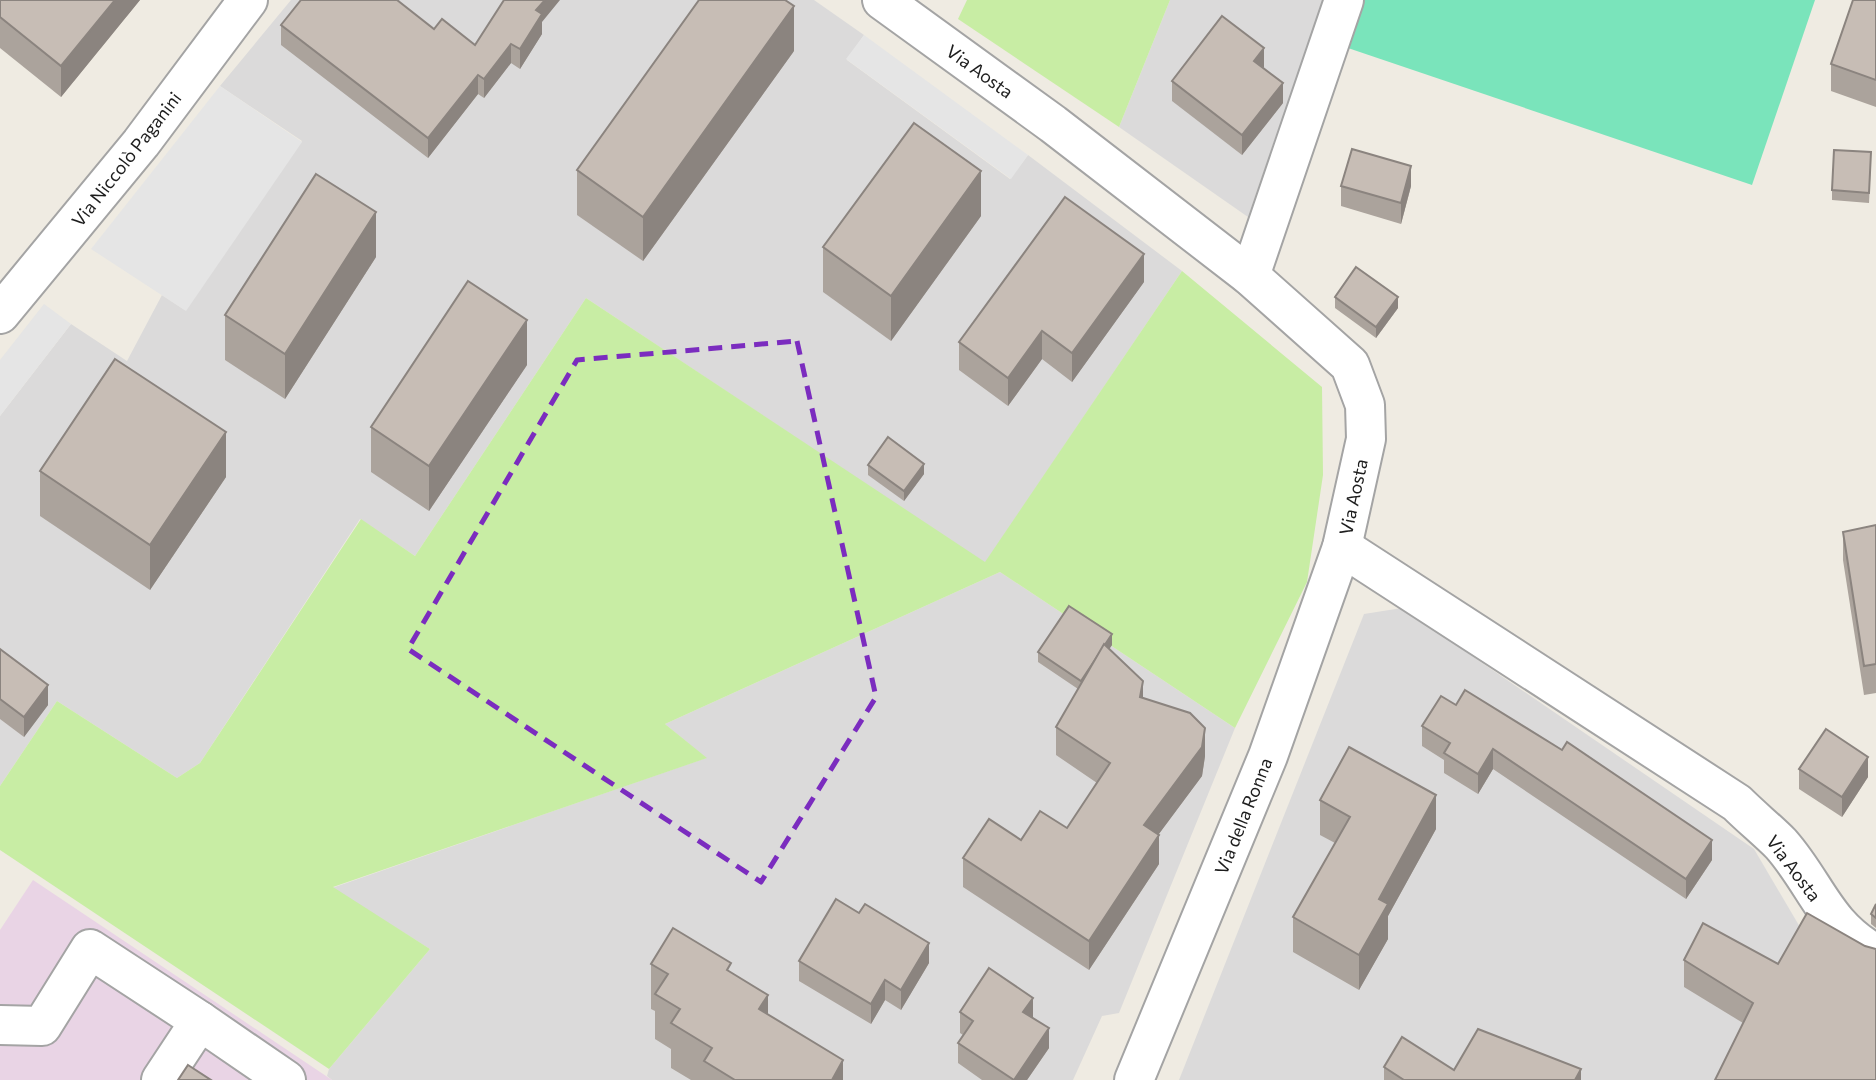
<svg xmlns="http://www.w3.org/2000/svg" width="1876" height="1080" font-family="Commissioner,sans-serif">
	<style>
		.residential { fill: #dbdada }
		.industrial { fill: #e9d4e5 }
		.grass { fill: #c8eda4 }
		.pitch { fill: #7ae4bb }
		.parking { fill: #e5e5e5 }
		.lines { fill: none; stroke-linecap: round; stroke-linejoin: round }
		.minor-casing { stroke: #a4a4a4; stroke-width: 42 }
		.minor { stroke: #fff; stroke-width: 38 }
		.wall { fill: #aba39c }
		.shaded-wall { fill: #8b847f }
		.building { fill: #c7bdb5; stroke: #8b847f; stroke-width: 2 }
		.marked { fill: none; stroke: #7b2cbf; stroke-width: 5; stroke-dasharray: 14 9; stroke-linejoin: round }
		.labels { text-anchor: middle; dominant-baseline: central; stroke-width: 7; stroke-linejoin: round; paint-order: stroke }
		.street-label { font-size: 18px; fill: #1d1d1d; stroke: #fff }
	</style>
	<rect width="100%" height="100%" fill="#efebe2"/>
	<g class="residential">
		<path d="M 291,0 L 814,0 L 864,35 L 847,60 L 1010,179 L 1028,155 L 1182,271 L 985,563 L 586,298 L 415,556 L 360,519 L 200,763 L 177,778 L 57,701 L 0,786 L 0,416 L 71,324 L 127,361 L 162,295 L 185,310 L 302,141 L 220,86 Z"/>
		<path d="M 1170,0 L 1323,0 L 1248,217 L 1119,127 Z"/>
		<path d="M 1000,572 L 1235,728 L 1119,1013 L 1102,1016 L 1073,1080 L 332,1080 L 327,1076 L 329,1069 L 430,949 L 332,888 L 706,758 L 665,724 Z"/>
		<path d="M 1402,608 L 1754,849 L 1807,939 L 1876,1080 L 1179,1080 L 1364,614 Z"/>
	</g>
	<path class="industrial" d="M 33,880 L 332,1080 L 0,1080 L 0,930 Z"/>
	<g class="grass">
		<path d="M 967,0 L 1170,0 L 1119,127 L 958,19 Z"/>
		<path d="M 1182,271 L 1322,387 L 1323,475 L 1307,582 L 1235,728 L 1000,572 L 665,724 L 707,758 L 333,887 L 430,949 L 329,1069 L 0,850 L 0,786 L 57,701 L 177,778 L 200,763 L 361,519 L 415,556 L 586,298 L 985,562 Z"/>
	</g>
	<path class="pitch" d="M 1361,0 L 1815,0 L 1752,185 L 1345,47 Z"/>
	<g class="parking">
		<path d="M 864,35 L 1028,155 L 1011,179 L 846,59 Z"/>
		<path d="M 220,86 L 302,142 L 186,311 L 91,249 Z"/>
		<path d="M 44,304 L 71,324 L 0,416 L 0,360 Z"/>
	</g>
	<g class="lines">
		<defs>
			<g id="minor">
				<path d="M 882,0 L 1053,124 L 1250,276 L 1350,365 L 1365,405 L 1366,439 L 1342,547 L 1268,756 L 1134,1080"/>
				<path d="M 1250,276 L 1344,0"/>
				<path d="M 0,314 L 141,143 L 248,0"/>
				<path d="M 1342,547 L 1737,803 C 1751,817 1767,830 1781,844 C 1817,885 1824,925 1876,954"/>
				<path d="M 200,1021 L 286,1080"/>
				<path d="M 0,1025 L 42,1026 L 90,949 L 200,1021 L 161,1080"/>
			</g>
		</defs>
		<use href="#minor" class="minor-casing"/>
		<use href="#minor" class="minor"/>
	</g>
	<g class="wall">
		<path d="M 0,0 L 140,0 L 61,97 L 0,48 Z"/>
		<path d="M 1876,0 L 1876,107 L 1831,91 L 1831,64 Z"/>
		<path d="M 542,22 L 542,34 L 520,69 L 511,63 L 484,98 L 478,94 L 428,158 L 281,45 L 281,25 L 475,45 Z"/>
		<path d="M 794,51 L 643,261 L 577,215 L 577,170 Z"/>
		<path d="M 1264,68 L 1283,103 L 1242,155 L 1172,101 L 1172,81 Z"/>
		<path d="M 1871,162 L 1869,203 L 1832,200 L 1832,190 Z"/>
		<path d="M 1341,186 L 1411,186 L 1401,224 L 1341,206 Z"/>
		<path d="M 981,216 L 891,341 L 823,292 L 823,247 Z"/>
		<path d="M 376,257 L 285,399 L 225,360 L 225,315 Z"/>
		<path d="M 1144,282 L 1072,382 L 1042,359 L 1008,406 L 959,370 L 959,342 Z"/>
		<path d="M 1335,297 L 1398,308 L 1376,338 L 1335,308 Z"/>
		<path d="M 527,365 L 429,511 L 371,472 L 371,427 Z"/>
		<path d="M 868,465 L 924,474 L 904,501 L 868,475 Z"/>
		<path d="M 40,471 L 226,477 L 150,590 L 40,516 Z"/>
		<path d="M 1876,525 L 1876,693 L 1864,695 L 1843,560 L 1843,532 Z"/>
		<path d="M 1112,645 L 1109,649 L 1143,698 L 1205,756 L 1202,776 L 1158,835 L 1159,864 L 1089,970 L 963,887 L 963,858 L 1021,840 L 1067,828 L 1097,783 L 1056,755 L 1056,727 L 1078,689 L 1038,662 L 1038,652 Z"/>
		<path d="M 0,649 L 48,705 L 24,737 L 0,719 Z"/>
		<path d="M 1441,696 L 1712,860 L 1686,899 L 1493,769 L 1478,794 L 1444,773 L 1444,760 L 1422,746 L 1422,726 Z"/>
		<path d="M 1799,769 L 1868,777 L 1842,817 L 1799,789 Z"/>
		<path d="M 1320,800 L 1436,829 L 1388,916 L 1388,939 L 1359,990 L 1293,952 L 1293,917 L 1335,843 L 1320,835 Z"/>
		<path d="M 1876,904 L 1876,928 L 1871,924 L 1871,914 Z"/>
		<path d="M 1684,960 L 1876,1080 L 1743,1023 L 1684,987 Z"/>
		<path d="M 799,961 L 929,963 L 901,1010 L 885,1000 L 871,1024 L 799,981 Z"/>
		<path d="M 651,964 L 731,972 L 768,1014 L 843,1080 L 691,1080 L 671,1068 L 671,1049 L 655,1039 L 655,1011 L 651,1009 Z"/>
		<path d="M 960,1012 L 1033,1018 L 1049,1048 L 1027,1080 L 982,1080 L 958,1063 L 958,1043 L 963,1035 L 960,1033 Z"/>
		<path d="M 1384,1067 L 1454,1070 L 1581,1080 L 1384,1080 Z"/>
	</g>
	<g class="shaded-wall">
		<path d="M 115,0 L 140,0 L 61,97 L 61,66 Z"/>
		<path d="M 545,0 L 560,0 L 542,22 L 542,34 L 520,69 L 520,49 L 536,10 Z"/>
		<path d="M 794,6 L 794,51 L 643,261 L 643,217 Z"/>
		<path d="M 511,44 L 511,63 L 484,98 L 484,79 Z"/>
		<path d="M 1264,48 L 1264,68 L 1254,61 Z"/>
		<path d="M 478,75 L 478,94 L 428,158 L 428,138 Z"/>
		<path d="M 1283,83 L 1283,103 L 1242,155 L 1242,135 Z"/>
		<path d="M 1411,166 L 1411,186 L 1401,224 L 1401,203 Z"/>
		<path d="M 981,171 L 981,216 L 891,341 L 891,296 Z"/>
		<path d="M 376,212 L 376,257 L 285,399 L 285,354 Z"/>
		<path d="M 1144,254 L 1144,282 L 1072,382 L 1072,353 Z"/>
		<path d="M 1398,297 L 1398,308 L 1376,338 L 1376,327 Z"/>
		<path d="M 527,320 L 527,365 L 429,511 L 429,466 Z"/>
		<path d="M 1042,331 L 1042,359 L 1008,406 L 1008,378 Z"/>
		<path d="M 226,432 L 226,477 L 150,590 L 150,545 Z"/>
		<path d="M 924,464 L 924,474 L 904,501 L 904,491 Z"/>
		<path d="M 1112,634 L 1112,645 L 1081,691 L 1081,681 Z"/>
		<path d="M 1143,681 L 1143,709 L 1140,697 Z"/>
		<path d="M 48,685 L 48,705 L 24,737 L 24,717 Z"/>
		<path d="M 1205,728 L 1205,756 L 1202,776 L 1144,854 L 1144,825 Z"/>
		<path d="M 1493,749 L 1493,769 L 1478,794 L 1478,774 Z"/>
		<path d="M 1868,757 L 1868,777 L 1842,817 L 1842,797 Z"/>
		<path d="M 1436,795 L 1436,829 L 1388,916 L 1388,939 L 1359,990 L 1359,955 L 1379,899 Z"/>
		<path d="M 1159,835 L 1159,864 L 1089,970 L 1089,941 Z"/>
		<path d="M 1712,840 L 1712,860 L 1686,899 L 1686,879 Z"/>
		<path d="M 929,943 L 929,963 L 901,1010 L 901,990 Z"/>
		<path d="M 885,980 L 885,1000 L 871,1024 L 871,1004 Z"/>
		<path d="M 768,995 L 768,1040 L 759,1009 Z"/>
		<path d="M 1033,998 L 1033,1018 L 1023,1012 Z"/>
		<path d="M 1049,1028 L 1049,1048 L 1027,1080 L 1014,1080 Z"/>
		<path d="M 843,1060 L 843,1080 L 832,1080 Z"/>
		<path d="M 1581,1069 L 1581,1080 L 1575,1080 Z"/>
	</g>
	<g class="building">
		<path d="M 0,0 L 115,0 L 61,66 L 0,17 Z"/>
		<path d="M 301,0 L 397,0 L 434,29 L 442,19 L 475,45 L 504,0 L 545,0 L 536,10 L 542,14 L 520,49 L 511,44 L 484,79 L 478,75 L 428,138 L 281,25 Z"/>
		<path d="M 699,0 L 785,0 L 794,6 L 643,217 L 577,170 Z"/>
		<path d="M 1853,0 L 1876,0 L 1876,80 L 1831,64 Z"/>
		<path d="M 1222,16 L 1264,48 L 1254,61 L 1283,83 L 1242,135 L 1172,81 Z"/>
		<path d="M 914,123 L 981,171 L 891,296 L 823,247 Z"/>
		<path d="M 1352,149 L 1411,166 L 1401,203 L 1341,186 Z"/>
		<path d="M 1834,150 L 1871,152 L 1869,193 L 1832,190 Z"/>
		<path d="M 316,174 L 376,212 L 285,354 L 225,315 Z"/>
		<path d="M 1065,197 L 1144,254 L 1072,353 L 1042,331 L 1008,378 L 959,342 Z"/>
		<path d="M 1356,267 L 1398,297 L 1376,327 L 1335,297 Z"/>
		<path d="M 468,281 L 527,320 L 429,466 L 371,427 Z"/>
		<path d="M 115,359 L 226,432 L 150,545 L 40,471 Z"/>
		<path d="M 888,437 L 924,464 L 904,491 L 868,465 Z"/>
		<path d="M 1876,525 L 1876,664 L 1864,666 L 1843,532 Z"/>
		<path d="M 1069,606 L 1112,634 L 1081,681 L 1038,652 Z"/>
		<path d="M 1104,644 L 1143,681 L 1140,697 L 1190,713 L 1205,728 L 1202,747 L 1144,825 L 1159,835 L 1089,941 L 963,858 L 989,819 L 1021,840 L 1040,811 L 1067,828 L 1110,763 L 1056,727 Z"/>
		<path d="M 0,649 L 48,685 L 24,717 L 0,699 Z"/>
		<path d="M 1465,690 L 1562,750 L 1567,742 L 1712,840 L 1686,879 L 1493,749 L 1478,774 L 1444,753 L 1450,743 L 1422,726 L 1441,696 L 1456,705 Z"/>
		<path d="M 1826,729 L 1868,757 L 1842,797 L 1799,769 Z"/>
		<path d="M 1349,747 L 1436,795 L 1379,899 L 1388,904 L 1359,955 L 1293,917 L 1350,817 L 1320,800 Z"/>
		<path d="M 836,899 L 859,913 L 865,904 L 929,943 L 901,990 L 885,980 L 871,1004 L 799,961 Z"/>
		<path d="M 1876,904 L 1876,918 L 1871,914 Z"/>
		<path d="M 1807,913 L 1865,946 L 1876,949 L 1876,1080 L 1715,1080 L 1753,1003 L 1684,960 L 1703,923 L 1778,964 Z"/>
		<path d="M 673,928 L 731,963 L 727,970 L 768,995 L 759,1009 L 843,1060 L 832,1080 L 735,1080 L 704,1061 L 712,1048 L 671,1023 L 680,1009 L 655,994 L 668,974 L 651,964 Z"/>
		<path d="M 989,968 L 1033,998 L 1023,1012 L 1049,1028 L 1014,1080 L 958,1043 L 973,1021 L 960,1012 Z"/>
		<path d="M 1478,1029 L 1581,1069 L 1575,1080 L 1404,1080 L 1384,1067 L 1402,1037 L 1454,1070 Z"/>
		<path d="M 188,1065 L 211,1080 L 178,1080 Z"/>
	</g>
	<path class="marked" d="M 797,341 L 876,697 L 761,882 L 408,649 L 577,360 Z"/>
	<g class="labels">
		<g class="street-label">
			<text transform="translate(980 71) rotate(36)">Via Aosta</text>
			<text transform="translate(126 159) rotate(-52)">Via Niccolò Paganini</text>
			<text transform="translate(1353 497) rotate(-78)">Via Aosta</text>
			<text transform="translate(1243 816) rotate(-68)">Via della Ronna</text>
			<text transform="translate(1794 868) rotate(53)">Via Aosta</text>
		</g>
	</g>
</svg>
